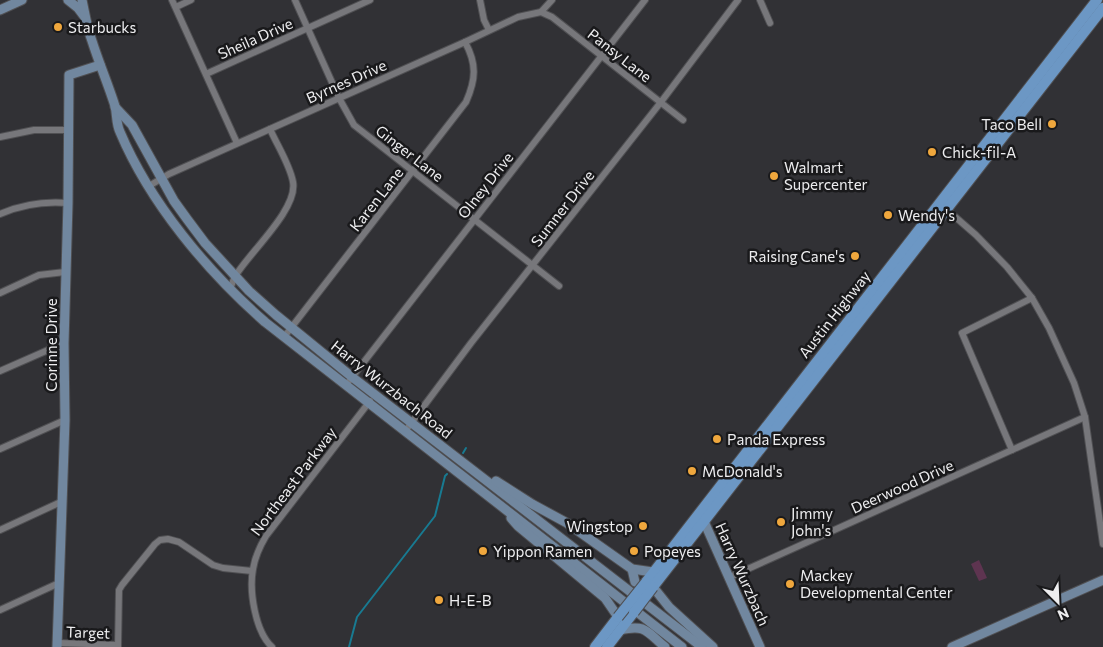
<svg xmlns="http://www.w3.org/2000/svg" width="1103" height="647" font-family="Commissioner,sans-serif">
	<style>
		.pitch { fill: #5e3450 }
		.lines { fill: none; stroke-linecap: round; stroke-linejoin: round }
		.stream { stroke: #187a91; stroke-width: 2 }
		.street-casing { stroke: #505053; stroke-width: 8 }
		.secondary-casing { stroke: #505053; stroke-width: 11 }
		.primary-casing { stroke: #505053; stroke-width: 12 }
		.street { stroke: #77777b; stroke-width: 6 }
		.secondary { stroke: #71879f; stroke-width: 9 }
		.primary { stroke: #6c97c4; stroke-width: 10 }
		.primary-bridge-casing { stroke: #505053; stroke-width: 12; stroke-linecap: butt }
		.primary-bridge { stroke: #6c97c4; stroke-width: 10 }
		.poi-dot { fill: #efa73d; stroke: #19191b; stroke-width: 2 }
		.labels { text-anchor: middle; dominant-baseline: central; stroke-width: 5; stroke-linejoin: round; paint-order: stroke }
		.poi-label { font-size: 15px; fill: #ededef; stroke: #19191b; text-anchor: start }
		.street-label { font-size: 15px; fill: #ededef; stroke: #19191b }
	</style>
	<rect width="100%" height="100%" fill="#313135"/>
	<path class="pitch" d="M 979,560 L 987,578 L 979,581 L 971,564 Z"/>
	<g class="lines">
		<g class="stream">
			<path d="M 463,453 L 466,448"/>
			<path d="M 349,647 L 357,617 L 435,516 L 445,476 L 447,474"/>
		</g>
		<defs>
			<g id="street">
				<path d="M 172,0 L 237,143"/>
				<path d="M 295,0 L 339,98 L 354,125 L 559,286"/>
				<path d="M 480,0 L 484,20 L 489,30"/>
				<path d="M 760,0 L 770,23"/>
				<path d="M 176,7 L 191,0"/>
				<path d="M 541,12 L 552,17 L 683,120"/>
				<path d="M 206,74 L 370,0"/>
				<path d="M 0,137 L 34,130 L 68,130"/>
				<path d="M 149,186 L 169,174 L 465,42 L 518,17 L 541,12 L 552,0"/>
				<path d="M 945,208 L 976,235 L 1007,267 L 1032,298 L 1049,328 L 1074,383 L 1085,417 L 1103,544"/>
				<path d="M 0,214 C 23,204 44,201 68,203"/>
				<path d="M 230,289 C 232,285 233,279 236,275 C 250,252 298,209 293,182 C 290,165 277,145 270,129"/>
				<path d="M 0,293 L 39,275 L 65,272"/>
				<path d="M 284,337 L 466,102 C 476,79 477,64 465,42"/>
				<path d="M 0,371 L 64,343"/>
				<path d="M 346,385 L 645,0"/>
				<path d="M 406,430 L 471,343 L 661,102 L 738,0"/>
				<path d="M 0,449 L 65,420"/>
				<path d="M 1012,450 L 962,333 L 1032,298"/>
				<path d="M 0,530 L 63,501"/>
				<path d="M 730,577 L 1085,417"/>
				<path d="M 0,610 L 59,583"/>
				<path d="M 58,643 L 118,645"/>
				<path d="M 118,647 L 119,590 L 122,585 L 155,544 L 160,540 L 168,539 L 179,542 L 213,565 L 223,568 L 252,571"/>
				<path d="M 272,647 C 255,631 249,591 253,569 C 255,557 260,546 266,536 L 370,401"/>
			</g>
			<g id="secondary">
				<path d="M 68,0 L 78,8 L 84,16"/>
				<path d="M 82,0 C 85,14 87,28 92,41 C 99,63 108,84 115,106 C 117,114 116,124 120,132 C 150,203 207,271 265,322 L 682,647"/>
				<path d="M 0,10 L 22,0"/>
				<path d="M 115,107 L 132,125 L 174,201 L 187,219 L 205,243 L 249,291 L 276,315 L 352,377 L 702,647"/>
				<path d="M 496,481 L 532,504 L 567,523 L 632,569 L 653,572"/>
				<path d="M 702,517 L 760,647"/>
				<path d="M 511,518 L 518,526 L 605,598 L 618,617"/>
				<path d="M 632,569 L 635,582"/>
				<path d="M 653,587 L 669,607 L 713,647"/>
				<path d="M 620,630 C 646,624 646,631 665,647"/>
				<path d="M 57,647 L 65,420 L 64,343 L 68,203 L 69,75 L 100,65"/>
				<path d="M 952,647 L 1103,580"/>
			</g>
			<g id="primary">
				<path d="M 646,582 L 1097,0"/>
				<path d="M 653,587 L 1103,8"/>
				<path d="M 595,647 L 618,617"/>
				<path d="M 607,647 L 634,612"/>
			</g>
		</defs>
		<use href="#street" class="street-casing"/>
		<use href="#secondary" class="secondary-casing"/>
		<use href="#primary" class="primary-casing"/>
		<use href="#street" class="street"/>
		<use href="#secondary" class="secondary"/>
		<use href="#primary" class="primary"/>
		<defs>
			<g id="primary-bridge">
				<path d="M 634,612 L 653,587"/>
				<path d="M 618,617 L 646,582"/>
			</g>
		</defs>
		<use href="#primary-bridge" class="primary-bridge-casing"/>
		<use href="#primary-bridge" class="primary-bridge"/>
	</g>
	<g class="poi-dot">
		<circle cx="58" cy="27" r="5"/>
		<circle cx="1052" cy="124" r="5"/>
		<circle cx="932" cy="152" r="5"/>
		<circle cx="774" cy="176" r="5"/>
		<circle cx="888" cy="215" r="5"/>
		<circle cx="855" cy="256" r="5"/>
		<circle cx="717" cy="439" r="5"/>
		<circle cx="692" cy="471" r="5"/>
		<circle cx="781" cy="522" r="5"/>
		<circle cx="643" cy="526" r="5"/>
		<circle cx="483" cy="551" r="5"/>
		<circle cx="634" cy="551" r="5"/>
		<circle cx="790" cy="584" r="5"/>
		<circle cx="439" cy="600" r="5"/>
	</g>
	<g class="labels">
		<g class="poi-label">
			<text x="68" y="27">Starbucks</text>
			<text x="1042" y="124" text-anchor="end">Taco Bell</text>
			<text x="942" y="152">Chick-fil-A</text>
			<text x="784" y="167">Walmart<tspan x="784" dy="17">Supercenter</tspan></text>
			<text x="898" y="215">Wendy's</text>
			<text x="845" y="256" text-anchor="end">Raising Cane's</text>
			<text x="727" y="439">Panda Express</text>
			<text x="702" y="471">McDonald's</text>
			<text x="791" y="513">Jimmy<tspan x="791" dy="17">John's</tspan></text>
			<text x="633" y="526" text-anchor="end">Wingstop</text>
			<text x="493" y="551">Yippon Ramen</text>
			<text x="644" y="551">Popeyes</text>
			<text x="800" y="575">Mackey<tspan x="800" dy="17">Developmental Center</tspan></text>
			<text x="449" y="600">H-E-B</text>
		</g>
		<g class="street-label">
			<text transform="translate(255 38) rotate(-24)">Sheila Drive</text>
			<text transform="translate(620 55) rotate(38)">Pansy Lane</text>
			<text transform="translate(346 81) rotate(-24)">Byrnes Drive</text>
			<text transform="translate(410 153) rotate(38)">Ginger Lane</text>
			<text transform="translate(485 185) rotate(-52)">Olney Drive</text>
			<text transform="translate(376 199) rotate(-52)">Karen Lane</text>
			<text transform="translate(562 208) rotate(-52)">Sumner Drive</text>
			<text transform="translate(834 314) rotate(-52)">Austin Highway</text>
			<text transform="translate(51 345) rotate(-90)">Corinne Drive</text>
			<text transform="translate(392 389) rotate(38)">Harry Wurzbach Road</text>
			<text transform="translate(293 481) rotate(-53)">Northeast Parkway</text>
			<text transform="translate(902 486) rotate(-24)">Deerwood Drive</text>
			<text transform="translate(743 574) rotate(66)">Harry Wurzbach</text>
			<text transform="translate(88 632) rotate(2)">Target</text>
		</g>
	</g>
	<g transform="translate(1058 602) rotate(156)" stroke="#19191b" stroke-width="4" paint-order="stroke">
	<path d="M0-4L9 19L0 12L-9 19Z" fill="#ededef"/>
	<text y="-8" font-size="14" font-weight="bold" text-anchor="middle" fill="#ededef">N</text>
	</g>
</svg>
